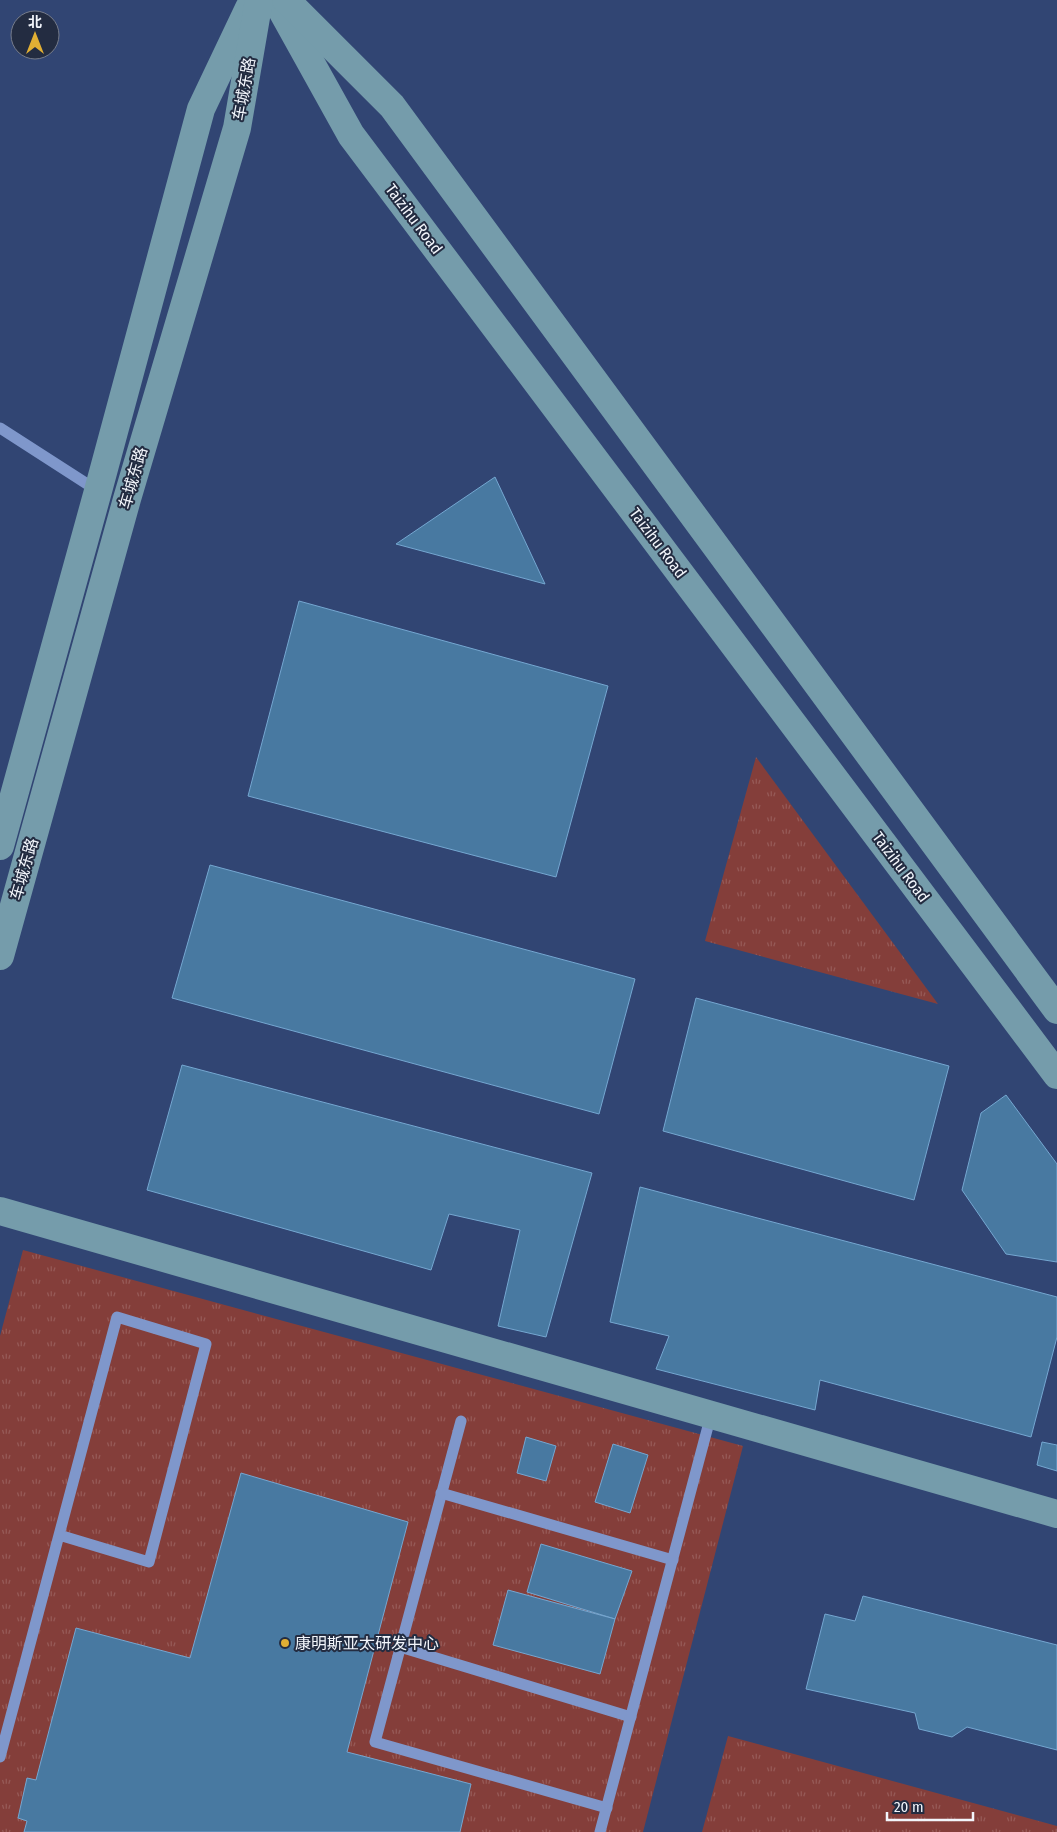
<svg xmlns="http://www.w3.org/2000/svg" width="1057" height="1832" font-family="'Fira Sans Condensed','Noto Sans SC',sans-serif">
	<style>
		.grass { fill: url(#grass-tufts) }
		.building { fill: #4879a1; stroke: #75a7d1 }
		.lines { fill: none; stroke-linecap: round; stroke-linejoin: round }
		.lane { stroke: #7f97cb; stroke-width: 11 }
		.secondary { stroke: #759cab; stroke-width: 28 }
		.poi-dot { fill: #e1af34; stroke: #232c41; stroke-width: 2 }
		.labels { text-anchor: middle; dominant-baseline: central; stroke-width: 4; stroke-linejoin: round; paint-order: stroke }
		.street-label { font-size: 16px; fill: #f2f5fb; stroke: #232c41 }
		.poi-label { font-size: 16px; fill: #f2f5fb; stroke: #232c41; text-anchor: start }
	</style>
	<defs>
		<pattern id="grass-tufts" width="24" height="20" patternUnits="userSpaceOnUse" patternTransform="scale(1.25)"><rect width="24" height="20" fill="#843e3a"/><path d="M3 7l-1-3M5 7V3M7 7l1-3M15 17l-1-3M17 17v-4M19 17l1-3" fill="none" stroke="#965a57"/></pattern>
	</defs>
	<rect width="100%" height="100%" fill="#314573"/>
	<g class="grass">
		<path d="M 756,757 L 938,1004 L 705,941 Z"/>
		<path d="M 23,1250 L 743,1446 L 643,1832 L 0,1832 L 0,1336 Z"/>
		<path d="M 728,1736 L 1057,1826 L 1057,1832 L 702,1832 Z"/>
	</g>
	<g class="building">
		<path d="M 495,477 L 545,584 L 396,544 Z"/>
		<path d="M 299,601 L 608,686 L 556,877 L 248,796 Z"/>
		<path d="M 210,865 L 635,979 L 599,1114 L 172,998 Z"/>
		<path d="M 696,998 L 949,1066 L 914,1200 L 663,1131 Z"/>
		<path d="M 182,1065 L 592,1173 L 546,1337 L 498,1326 L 520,1230 L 449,1214 L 431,1270 L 147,1190 Z"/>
		<path d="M 1006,1095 L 1057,1164 L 1057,1262 L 1006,1254 L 962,1190 L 981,1113 Z"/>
		<path d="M 640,1187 L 1057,1297 L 1057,1337 L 1031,1437 L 820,1380 L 815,1410 L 656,1369 L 669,1336 L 610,1322 Z"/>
		<path d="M 526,1437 L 556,1446 L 546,1481 L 517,1473 Z"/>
		<path d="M 1042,1442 L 1057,1445 L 1057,1471 L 1037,1465 Z"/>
		<path d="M 613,1444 L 648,1455 L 630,1513 L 595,1502 Z"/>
		<path d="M 241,1473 L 408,1522 L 347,1752 L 471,1784 L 460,1832 L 24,1832 L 27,1821 L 18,1818 L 27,1778 L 36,1780 L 76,1628 L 190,1658 Z"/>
		<path d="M 541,1544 L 632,1571 L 615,1619 L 527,1592 Z"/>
		<path d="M 508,1590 L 615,1619 L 600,1674 L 493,1645 Z"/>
		<path d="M 863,1596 L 1057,1645 L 1057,1750 L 967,1727 L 952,1737 L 919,1729 L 915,1713 L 806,1689 L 825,1614 L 855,1621 Z"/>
	</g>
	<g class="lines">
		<g class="lane">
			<path d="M 0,428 L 98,491"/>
			<path d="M 461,1421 L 375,1742 L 607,1808"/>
			<path d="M 441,1493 L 673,1560"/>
			<path d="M 400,1647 L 631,1717"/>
			<path d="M 0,1757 L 117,1317 L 206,1344 L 149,1562 L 59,1535"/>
			<path d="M 600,1832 L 711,1415"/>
		</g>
		<g class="secondary">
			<path d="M 276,0 L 351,135 L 1057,1075"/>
			<path d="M 286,0 L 392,106 L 1057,1010"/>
			<path d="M 0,846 L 98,491 L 201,109 L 249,8"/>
			<path d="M 0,956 L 127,499 L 237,128 L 259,0"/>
			<path d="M 0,1211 L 1057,1514"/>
		</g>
	</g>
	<circle class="poi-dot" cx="285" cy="1643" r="5"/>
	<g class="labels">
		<g class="street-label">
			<text transform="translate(244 89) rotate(-80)">车城东路</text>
			<text transform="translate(414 219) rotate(53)">Taizihu Road</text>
			<text transform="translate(133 478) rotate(-74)">车城东路</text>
			<text transform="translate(658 543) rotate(53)">Taizihu Road</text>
			<text transform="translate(901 867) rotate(53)">Taizihu Road</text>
			<text transform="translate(24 869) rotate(-74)">车城东路</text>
		</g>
		<g class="poi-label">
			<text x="295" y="1643">康明斯亚太研发中心</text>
		</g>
	</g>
	<g transform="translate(35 35)"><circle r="24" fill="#232c41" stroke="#767c8b"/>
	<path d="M0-4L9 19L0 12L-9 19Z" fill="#e1af34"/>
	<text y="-8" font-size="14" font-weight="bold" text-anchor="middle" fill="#f2f5fb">北</text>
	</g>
	<path d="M887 1812v8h86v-8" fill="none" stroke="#f2f5fb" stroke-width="2.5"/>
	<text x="894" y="1812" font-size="15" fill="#f2f5fb" stroke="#232c41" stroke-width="4" paint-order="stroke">20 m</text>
</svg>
